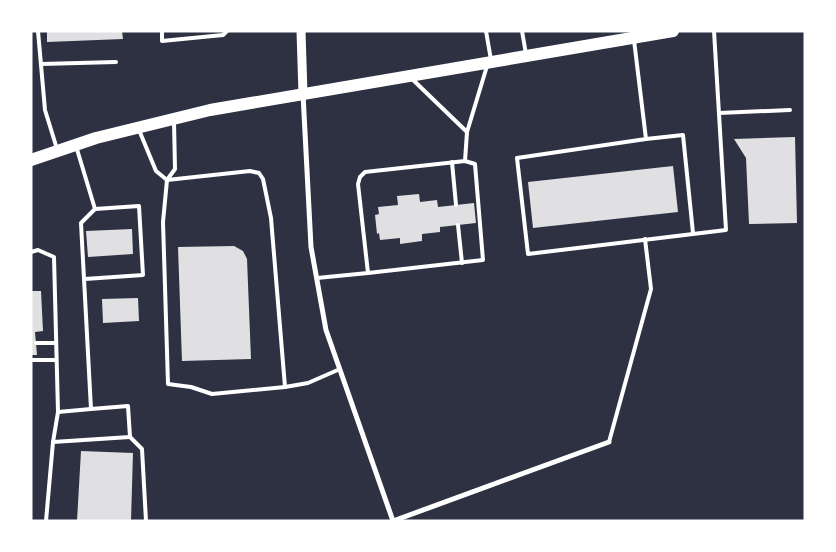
<svg xmlns="http://www.w3.org/2000/svg" width="836" height="552" font-family="Inter,sans-serif">
	<style>
		.building { fill: #e0e0e3 }
		.lines { fill: none; stroke-linecap: round; stroke-linejoin: round }
		.service { stroke: #fff; stroke-width: 4 }
		.minor { stroke: #fff; stroke-width: 5 }
		.tertiary { stroke: #fff; stroke-width: 9 }
		.primary { stroke: #fff; stroke-width: 12 }
	</style>
	<rect width="100%" height="100%" fill="#2d3142"/>
	<g class="building">
		<path d="M 47,31 L 122,31 L 123,39 L 47,42 Z"/>
		<path d="M 795,137 L 797,223 L 749,224 L 746,158 L 734,139 Z"/>
		<path d="M 673,166 L 678,212 L 533,228 L 528,182 Z"/>
		<path d="M 419,194 L 420,202 L 437,200 L 438,207 L 474,203 L 476,223 L 440,227 L 440,232 L 422,234 L 422,241 L 400,244 L 400,238 L 380,240 L 379,233 L 377,234 L 375,215 L 379,214 L 378,207 L 398,205 L 397,196 Z"/>
		<path d="M 132,229 L 133,254 L 88,257 L 86,231 Z"/>
		<path d="M 234,246 L 243,251 L 247,259 L 251,359 L 182,361 L 178,247 Z"/>
		<path d="M 31,291 L 41,291 L 43,331 L 35,332 L 37,355 L 31,355 Z"/>
		<path d="M 138,298 L 139,321 L 103,323 L 102,299 Z"/>
		<path d="M 81,451 L 133,453 L 131,521 L 77,521 Z"/>
	</g>
	<g class="lines">
		<g class="service">
			<path d="M 38,31 L 45,110 L 57,149"/>
			<path d="M 162,31 L 162,41 L 223,35 L 227,31"/>
			<path d="M 486,31 L 491,60"/>
			<path d="M 522,31 L 526,54"/>
			<path d="M 634,40 L 646,139 L 517,158 L 528,254 L 726,230 L 714,31"/>
			<path d="M 41,64 L 116,62"/>
			<path d="M 411,78 L 467,132"/>
			<path d="M 719,113 L 790,110"/>
			<path d="M 174,122 L 175,169 L 167,180 L 163,222 L 168,384 L 191,387 L 212,394 L 285,387 L 308,383 L 340,369"/>
			<path d="M 139,130 L 156,171 L 167,180 L 250,171 L 259,173 L 263,179 L 271,218 L 285,387"/>
			<path d="M 646,139 L 683,135 L 693,233"/>
			<path d="M 76,146 L 95,209"/>
			<path d="M 465,161 L 475,164 L 483,260 L 368,273 L 358,184 L 360,177 L 365,172 Z"/>
			<path d="M 465,161 L 467,132 L 487,66"/>
			<path d="M 452,162 L 456,205"/>
			<path d="M 458,225 L 462,263"/>
			<path d="M 31,252 L 38,250 L 54,257 L 58,412 L 53,442"/>
			<path d="M 317,278 L 368,273"/>
			<path d="M 36,343 L 56,343"/>
			<path d="M 31,360 L 56,360"/>
			<path d="M 58,412 L 91,409"/>
			<path d="M 130,437 L 142,449 L 146,521"/>
			<path d="M 609,442 L 651,289 L 645,239"/>
			<path d="M 46,521 L 53,442 L 130,437 L 128,406 L 91,409 L 81,223 L 95,209 L 139,206 L 143,275 L 85,279"/>
		</g>
		<g class="minor">
			<path d="M 303,94 L 311,247 L 326,330 L 393,521"/>
			<path d="M 393,521 L 609,442"/>
		</g>
		<path class="tertiary" d="M 301,31 L 303,94"/>
		<path class="primary" d="M 31,160 L 96,138 L 210,110 L 673,31"/>
	</g>
	<rect width="836" height="552" fill="none" stroke="#ffffff" stroke-width="65"/>
</svg>
